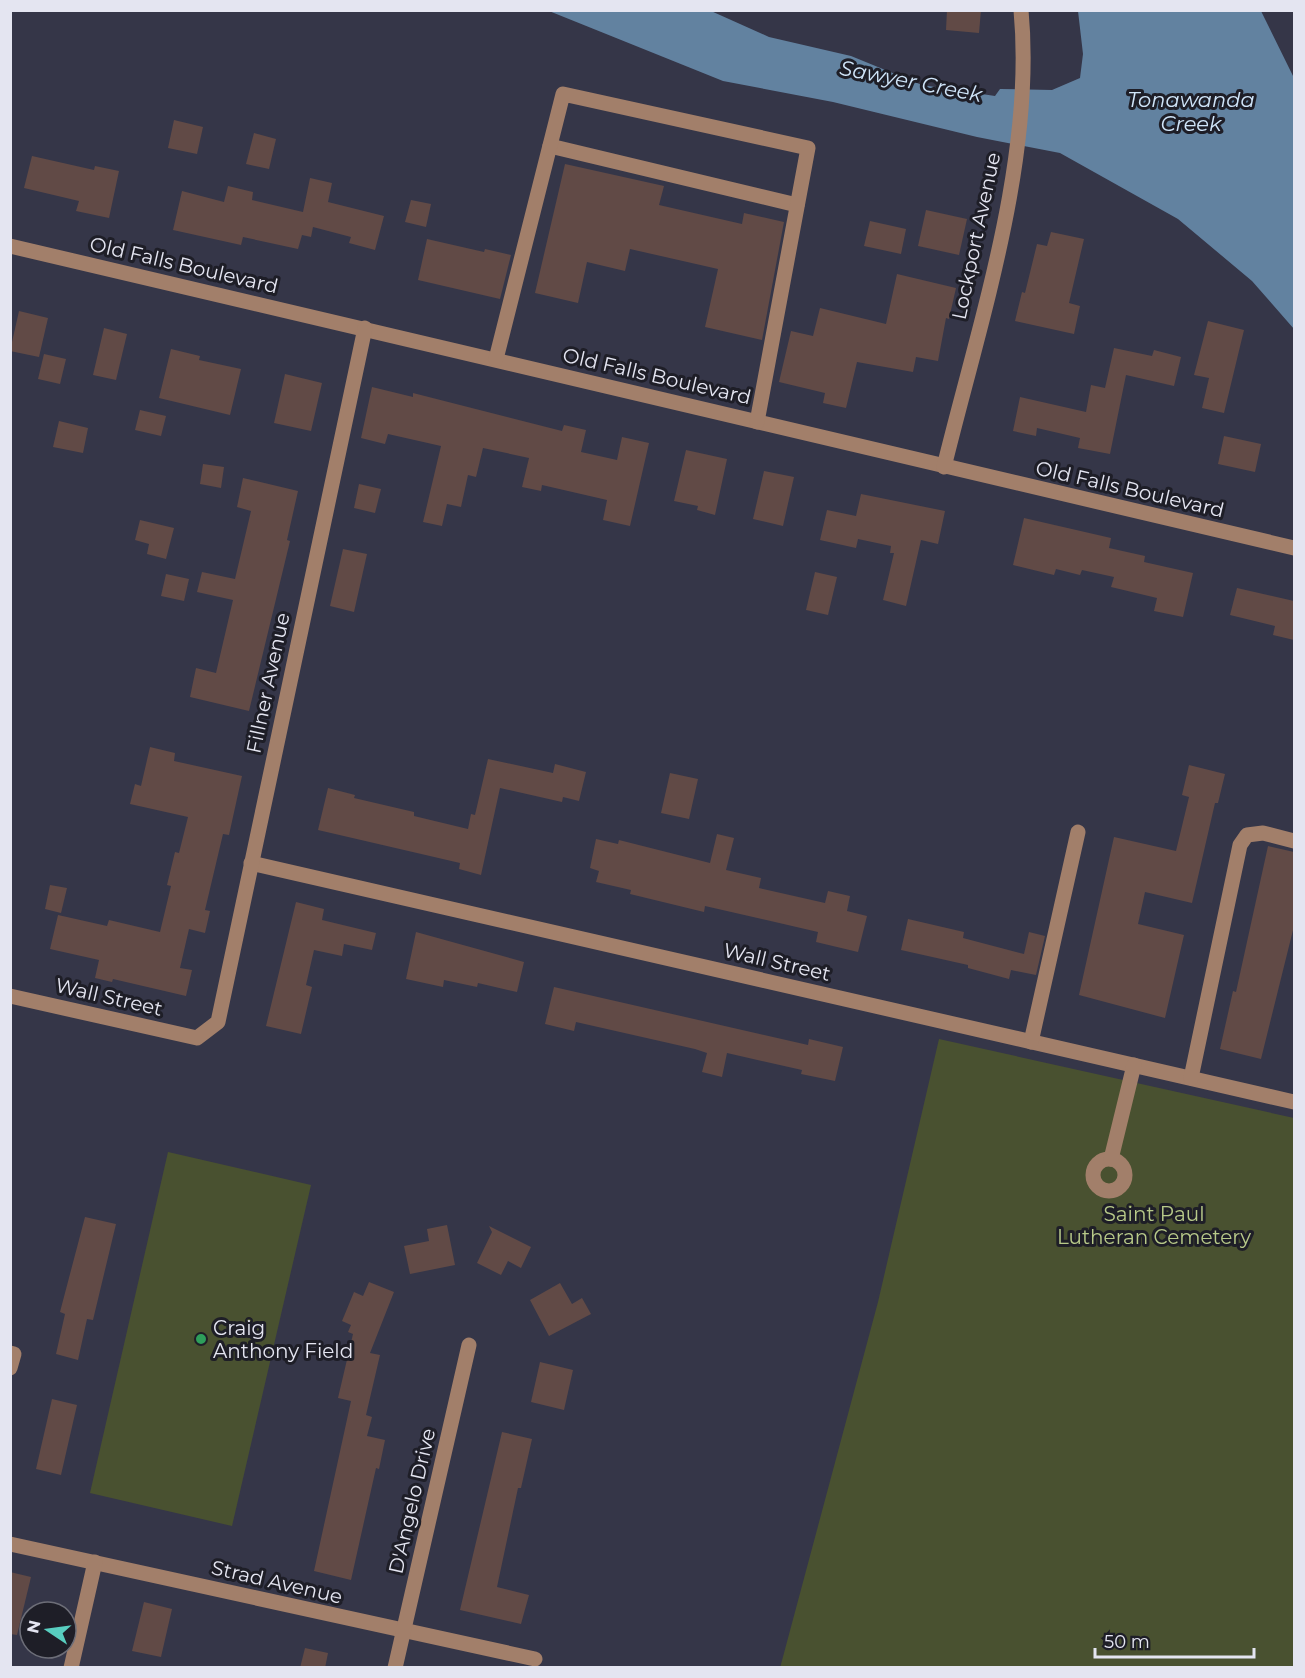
<svg xmlns="http://www.w3.org/2000/svg" width="1305" height="1678" font-family="Montserrat,sans-serif">
	<style>
		.green { fill: #495130 }
		.water { fill: #6282a0 }
		.building { fill: #614a46 }
		.lines { fill: none; stroke-linecap: round; stroke-linejoin: round }
		.minor { stroke: #a27f6a; stroke-width: 15 }
		.leisure-dot { fill: #2e9e5b; stroke: #1e1e27; stroke-width: 2 }
		.labels { text-anchor: middle; dominant-baseline: central; stroke-width: 6; stroke-linejoin: round; paint-order: stroke }
		.street-label { font-size: 20px; fill: #e4e5f1; stroke: #1e1e27 }
		.park-label { font-size: 20px; fill: #b8ca89; stroke: #1e1e27 }
		.poi-label { font-size: 20px; fill: #e4e5f1; stroke: #1e1e27; text-anchor: start }
		.water-label { font-size: 21px; font-style: italic; fill: #d0e5f9; stroke: #1e1e27 }
	</style>
	<rect width="100%" height="100%" fill="#353648"/>
	<g class="green">
		<path d="M 939,1039 L 1294,1118 L 1294,1667 L 780,1668 L 878,1302 Z"/>
		<path d="M 168,1152 L 311,1185 L 232,1526 L 90,1493 Z"/>
	</g>
	<path class="water" d="M 549,11 L 711,11 L 769,37 L 851,56 L 922,85 L 995,96 L 1000,89 L 1052,90 L 1080,78 L 1083,54 L 1078,11 L 1261,11 L 1294,78 L 1294,329 L 1252,281 L 1178,219 L 1060,153 L 977,137 L 833,102 L 723,81 Z"/>
	<g class="building">
		<path d="M 947,10 L 981,10 L 979,33 L 946,30 Z"/>
		<path d="M 174,120 L 203,127 L 197,154 L 168,148 Z"/>
		<path d="M 254,133 L 276,139 L 269,169 L 246,164 Z"/>
		<path d="M 32,156 L 94,170 L 95,166 L 119,171 L 109,218 L 76,211 L 79,201 L 24,188 Z"/>
		<path d="M 565,164 L 664,186 L 659,205 L 742,224 L 744,213 L 784,222 L 762,340 L 705,327 L 718,269 L 630,249 L 625,271 L 587,262 L 578,303 L 535,293 Z"/>
		<path d="M 310,178 L 332,183 L 328,202 L 384,216 L 375,250 L 349,243 L 351,237 L 313,227 L 311,237 L 302,235 L 298,249 L 243,237 L 241,245 L 173,230 L 182,191 L 224,202 L 228,186 L 253,192 L 252,200 L 303,212 Z"/>
		<path d="M 411,200 L 431,204 L 426,227 L 405,222 Z"/>
		<path d="M 926,210 L 967,219 L 959,255 L 918,246 Z"/>
		<path d="M 870,221 L 906,229 L 901,254 L 864,246 Z"/>
		<path d="M 1051,232 L 1084,239 L 1069,303 L 1080,306 L 1074,334 L 1015,321 L 1022,292 L 1025,293 L 1037,244 L 1047,246 Z"/>
		<path d="M 427,239 L 484,252 L 485,249 L 511,255 L 500,299 L 418,280 Z"/>
		<path d="M 897,274 L 956,288 L 949,319 L 946,318 L 938,361 L 916,357 L 913,372 L 857,362 L 846,408 L 823,403 L 825,393 L 779,382 L 791,331 L 813,336 L 820,308 L 886,324 Z"/>
		<path d="M 19,311 L 48,318 L 39,357 L 10,351 Z"/>
		<path d="M 1208,321 L 1244,330 L 1224,413 L 1202,408 L 1209,378 L 1194,375 Z"/>
		<path d="M 104,328 L 127,334 L 116,380 L 93,375 Z"/>
		<path d="M 1114,348 L 1152,356 L 1154,350 L 1181,357 L 1174,386 L 1126,375 L 1110,454 L 1078,448 L 1080,438 L 1037,428 L 1036,436 L 1013,431 L 1020,397 L 1086,412 L 1091,385 L 1105,388 Z"/>
		<path d="M 171,349 L 200,356 L 199,360 L 241,369 L 230,415 L 159,398 Z"/>
		<path d="M 44,354 L 66,359 L 60,384 L 38,379 Z"/>
		<path d="M 285,374 L 322,383 L 311,431 L 274,423 Z"/>
		<path d="M 372,387 L 413,397 L 413,393 L 562,431 L 564,425 L 586,430 L 581,452 L 617,460 L 622,437 L 649,443 L 630,526 L 603,520 L 607,500 L 542,485 L 541,491 L 522,487 L 529,458 L 483,448 L 476,477 L 468,475 L 461,507 L 447,504 L 442,526 L 423,522 L 441,446 L 388,434 L 385,444 L 361,438 Z"/>
		<path d="M 140,410 L 166,416 L 161,436 L 135,430 Z"/>
		<path d="M 59,421 L 88,428 L 83,453 L 53,447 Z"/>
		<path d="M 1224,436 L 1261,444 L 1255,472 L 1218,464 Z"/>
		<path d="M 686,450 L 727,459 L 715,515 L 697,510 L 698,506 L 674,501 Z"/>
		<path d="M 203,464 L 224,467 L 221,488 L 200,484 Z"/>
		<path d="M 764,471 L 794,477 L 783,526 L 753,519 Z"/>
		<path d="M 243,478 L 298,491 L 287,540 L 290,541 L 249,711 L 190,697 L 196,668 L 216,673 L 233,600 L 197,592 L 202,572 L 235,579 L 251,511 L 237,507 Z"/>
		<path d="M 359,484 L 381,489 L 375,513 L 354,508 Z"/>
		<path d="M 861,494 L 945,511 L 938,544 L 921,540 L 906,606 L 883,600 L 894,553 L 890,553 L 891,546 L 858,539 L 856,548 L 820,540 L 827,510 L 856,516 Z"/>
		<path d="M 1024,518 L 1111,538 L 1109,548 L 1145,556 L 1144,562 L 1193,573 L 1183,617 L 1154,611 L 1157,598 L 1111,587 L 1114,577 L 1082,570 L 1080,575 L 1056,569 L 1054,575 L 1013,565 Z"/>
		<path d="M 140,520 L 174,528 L 166,559 L 147,554 L 149,544 L 135,540 Z"/>
		<path d="M 343,549 L 367,554 L 354,612 L 330,606 Z"/>
		<path d="M 815,572 L 837,577 L 828,615 L 806,610 Z"/>
		<path d="M 166,574 L 189,579 L 184,601 L 161,596 Z"/>
		<path d="M 1237,588 L 1294,601 L 1294,640 L 1273,635 L 1275,626 L 1230,615 Z"/>
		<path d="M 150,747 L 175,753 L 174,761 L 242,776 L 229,835 L 223,834 L 205,910 L 210,911 L 205,933 L 189,929 L 180,968 L 192,970 L 186,996 L 113,979 L 112,982 L 95,978 L 99,960 L 50,949 L 58,915 L 107,926 L 109,920 L 160,932 L 171,886 L 167,885 L 175,852 L 179,853 L 188,817 L 130,804 L 135,784 L 141,786 Z"/>
		<path d="M 488,759 L 553,773 L 555,764 L 586,772 L 579,801 L 563,797 L 562,802 L 500,788 L 481,875 L 459,869 L 460,863 L 318,830 L 328,788 L 355,795 L 354,798 L 414,812 L 414,816 L 468,829 L 471,814 L 475,815 Z"/>
		<path d="M 1189,765 L 1225,774 L 1218,803 L 1215,803 L 1192,903 L 1145,892 L 1138,924 L 1184,935 L 1165,1018 L 1079,995 L 1114,837 L 1176,851 L 1189,797 L 1182,795 Z"/>
		<path d="M 670,773 L 698,779 L 689,819 L 661,813 Z"/>
		<path d="M 717,834 L 734,838 L 726,870 L 761,878 L 759,888 L 825,903 L 828,891 L 850,896 L 847,911 L 867,916 L 858,952 L 816,942 L 818,932 L 705,906 L 704,912 L 630,894 L 631,890 L 596,882 L 599,871 L 590,868 L 596,839 L 618,844 L 619,840 L 710,863 Z"/>
		<path d="M 1268,846 L 1294,852 L 1294,926 L 1261,1059 L 1220,1049 L 1233,991 L 1236,992 Z"/>
		<path d="M 50,885 L 67,888 L 61,913 L 45,909 Z"/>
		<path d="M 296,902 L 324,909 L 322,920 L 376,933 L 372,950 L 344,944 L 342,956 L 314,950 L 306,985 L 312,987 L 301,1034 L 266,1026 Z"/>
		<path d="M 908,919 L 964,932 L 963,938 L 1024,954 L 1029,932 L 1045,936 L 1036,975 L 1011,970 L 1009,979 L 968,968 L 968,965 L 901,950 Z"/>
		<path d="M 416,932 L 524,962 L 517,992 L 478,983 L 477,987 L 444,980 L 443,987 L 406,979 Z"/>
		<path d="M 554,987 L 808,1045 L 809,1039 L 843,1047 L 835,1081 L 801,1074 L 802,1070 L 727,1053 L 722,1077 L 702,1072 L 707,1053 L 695,1049 L 576,1022 L 574,1031 L 545,1024 Z"/>
		<path d="M 85,1217 L 116,1224 L 93,1320 L 87,1319 L 78,1360 L 56,1354 L 65,1314 L 60,1312 Z"/>
		<path d="M 447,1225 L 455,1265 L 410,1274 L 404,1246 L 429,1241 L 427,1229 Z"/>
		<path d="M 489,1226 L 531,1247 L 521,1268 L 508,1261 L 501,1275 L 477,1263 L 492,1232 Z"/>
		<path d="M 369,1282 L 394,1292 L 370,1353 L 380,1355 L 366,1415 L 372,1417 L 367,1436 L 385,1440 L 379,1469 L 376,1468 L 351,1580 L 314,1571 L 351,1401 L 338,1398 L 353,1334 L 348,1332 L 351,1325 L 342,1321 L 354,1292 L 363,1296 Z"/>
		<path d="M 560,1283 L 572,1304 L 582,1298 L 591,1314 L 549,1336 L 530,1300 Z"/>
		<path d="M 540,1362 L 573,1370 L 564,1410 L 531,1402 Z"/>
		<path d="M 52,1399 L 77,1405 L 61,1475 L 36,1469 Z"/>
		<path d="M 502,1432 L 532,1439 L 521,1488 L 518,1488 L 497,1587 L 529,1595 L 521,1624 L 460,1610 Z"/>
		<path d="M 10,1572 L 31,1577 L 17,1635 L 10,1634 Z"/>
		<path d="M 144,1602 L 172,1609 L 161,1657 L 132,1651 Z"/>
		<path d="M 305,1648 L 328,1653 L 325,1668 L 300,1668 Z"/>
	</g>
	<g class="lines">
		<g class="minor">
			<path d="M 550,146 L 797,205"/>
			<path d="M 10,246 L 1294,548"/>
			<path d="M 496,359 L 563,94 L 808,148 L 757,422"/>
			<path d="M 944,467 C 979,324 1035,159 1021,10"/>
			<path d="M 251,863 L 1294,1102"/>
			<path d="M 10,996 L 197,1038 L 218,1022 L 365,328"/>
			<path d="M 1031,1042 L 1078,832"/>
			<path d="M 1191,1078 L 1240,845 L 1247,835 L 1263,833 L 1294,841"/>
			<circle cx="1109" cy="1175" r="16"/>
			<path d="M 1111,1159 L 1134,1065"/>
			<path d="M 10,1353 L 14,1354 L 10,1368"/>
			<path d="M 10,1544 L 535,1659"/>
			<path d="M 71,1668 L 95,1562"/>
			<path d="M 395,1668 L 469,1345"/>
		</g>
	</g>
	<circle class="leisure-dot" cx="201" cy="1339" r="6"/>
	<g class="labels">
		<g class="street-label">
			<text transform="translate(976 236) rotate(-78)">Lockport Avenue</text>
			<text transform="translate(184 265) rotate(13)">Old Falls Boulevard</text>
			<text transform="translate(657 376) rotate(13)">Old Falls Boulevard</text>
			<text transform="translate(1130 489) rotate(13)">Old Falls Boulevard</text>
			<text transform="translate(268 683) rotate(-78)">Fillner Avenue</text>
			<text transform="translate(777 962) rotate(13)">Wall Street</text>
			<text transform="translate(109 997) rotate(13)">Wall Street</text>
			<text transform="translate(412 1501) rotate(-77)">D'Angelo Drive</text>
			<text transform="translate(277 1582) rotate(13)">Strad Avenue</text>
		</g>
		<g class="park-label">
			<text x="1154" y="1214">Saint Paul<tspan x="1154" dy="23">Lutheran Cemetery</tspan></text>
		</g>
		<g class="poi-label">
			<text x="213" y="1328">Craig<tspan x="213" dy="23">Anthony Field</tspan></text>
		</g>
		<g class="water-label">
			<text transform="translate(911 81) rotate(11)">Sawyer Creek</text>
			<text x="1191" y="99">Tonawanda<tspan x="1191" dy="24">Creek</tspan></text>
		</g>
	</g>
	<rect width="1305" height="1678" fill="none" stroke="#e4e5f1" stroke-width="24"/>
	<g transform="translate(48 1630) rotate(283)"><circle r="28" fill="#1e1e27" stroke="#6d6e78" stroke-width="1.5"/>
	<path d="M0-4.5L10 22L0 15L-10 22Z" fill="#58cec0"/>
	<text y="-9" font-size="16" font-weight="bold" text-anchor="middle" fill="#e4e5f1">N</text>
	</g>
	<path d="M1095 1648v9h159v-9" fill="none" stroke="#e4e5f1" stroke-width="3"/>
	<text x="1104" y="1648" font-size="18" fill="#e4e5f1" stroke="#1e1e27" stroke-width="4.5" paint-order="stroke">50 m</text>
</svg>
